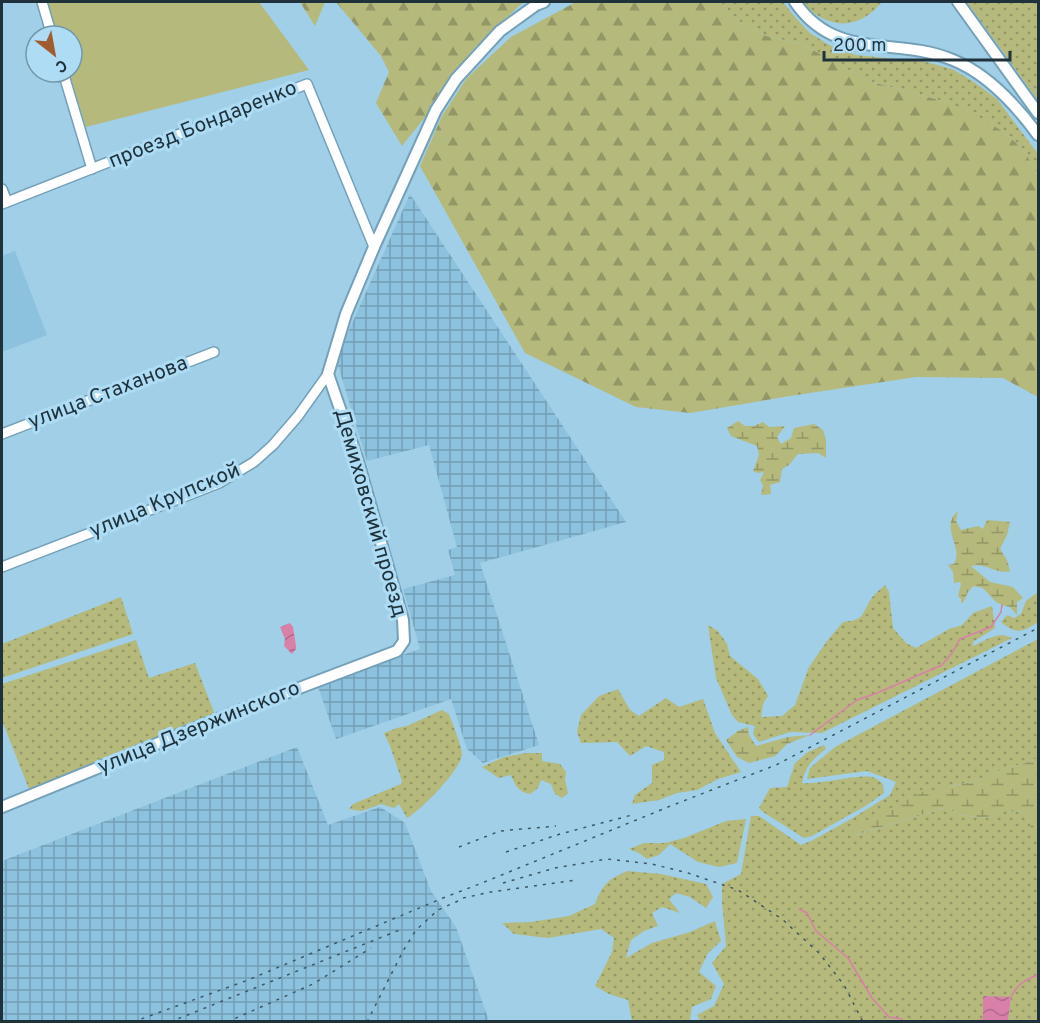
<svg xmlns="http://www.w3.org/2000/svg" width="1040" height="1023" font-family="Overpass,sans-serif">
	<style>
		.built { fill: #8dc2de }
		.industrial { fill: url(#industrial-grid) }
		.grass { fill: url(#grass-dots) }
		.forest { fill: url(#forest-firs) }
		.wetland { fill: url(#wetland-marsh) }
		.garden { fill: #b5b97b }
		.water { fill: url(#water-waves) }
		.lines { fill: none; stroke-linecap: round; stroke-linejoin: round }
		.stream { stroke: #d980a9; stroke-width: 1.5 }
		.minor-casing { stroke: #74a1b8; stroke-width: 12 }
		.major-casing { stroke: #74a1b8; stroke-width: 14 }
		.minor { stroke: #fff; stroke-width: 9 }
		.major { stroke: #fff; stroke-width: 10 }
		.rail { stroke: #3e5764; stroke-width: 1.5; stroke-dasharray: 3 6; stroke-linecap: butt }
		.labels { text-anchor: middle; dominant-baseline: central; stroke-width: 6; stroke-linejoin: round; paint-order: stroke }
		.street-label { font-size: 21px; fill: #1f323b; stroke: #addcf4 }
	</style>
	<defs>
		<pattern id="industrial-grid" width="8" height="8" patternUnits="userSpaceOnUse" patternTransform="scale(1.5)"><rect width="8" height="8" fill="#8dc2de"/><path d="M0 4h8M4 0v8" fill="none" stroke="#739eb5"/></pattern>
		<pattern id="grass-dots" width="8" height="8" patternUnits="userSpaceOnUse" patternTransform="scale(1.5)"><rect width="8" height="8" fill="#b5b97b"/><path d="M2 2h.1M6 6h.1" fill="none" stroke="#939766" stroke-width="1.8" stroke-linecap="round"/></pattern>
		<pattern id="forest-firs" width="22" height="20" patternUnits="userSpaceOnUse" patternTransform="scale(1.5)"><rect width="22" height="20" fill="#b5b97b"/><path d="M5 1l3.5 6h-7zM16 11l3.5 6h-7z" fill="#939766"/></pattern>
		<pattern id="wetland-marsh" width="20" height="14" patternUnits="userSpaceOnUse" patternTransform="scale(1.5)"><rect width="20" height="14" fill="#b5b97b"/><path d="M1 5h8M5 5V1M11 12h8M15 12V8" fill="none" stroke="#939766"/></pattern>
		<pattern id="water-waves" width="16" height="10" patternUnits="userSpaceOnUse" patternTransform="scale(1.5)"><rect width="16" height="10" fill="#d980a9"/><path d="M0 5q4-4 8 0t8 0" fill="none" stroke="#af698b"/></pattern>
	</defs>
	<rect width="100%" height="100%" fill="#a0cfe7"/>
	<path class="built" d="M 15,251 L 47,335 L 2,352 L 2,256 Z"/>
	<g class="industrial">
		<path d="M 410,194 L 626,522 L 480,563 L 539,745 L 483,763 L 467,749 L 451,699 L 336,739 L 317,684 L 420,649 L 403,589 L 455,575 L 448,550 L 457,547 L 429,445 L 367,461 L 336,359 Z"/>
		<path d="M 297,747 L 328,825 L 380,807 L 405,823 L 431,891 L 456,927 L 489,1021 L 2,1021 L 2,861 Z"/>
	</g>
	<g class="grass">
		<path d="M 720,2 L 783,2 L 794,16 L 810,33 L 829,45 L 856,55 L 926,62 L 952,69 L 974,82 L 997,99 L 1038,154 L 1038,175 L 1026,154 L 1015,142 L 1002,131 L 946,102 L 869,81 L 802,44 L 766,36 L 743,24 L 726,10 Z"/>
		<path d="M 801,2 L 882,2 C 857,32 827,29 801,2 Z"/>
		<path d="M 967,2 L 1038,2 L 1038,102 L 1034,95 Z"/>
		<path d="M 885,585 L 889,592 L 893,628 L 906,643 L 916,648 L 949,629 L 962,625 L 973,613 L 992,606 L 995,628 L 973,642 L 973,646 C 985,641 998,630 1012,638 L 822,733 L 790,732 L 759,742 L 753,734 L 755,726 L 738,722 L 732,715 L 716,678 L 708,625 L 718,631 L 727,644 L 730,656 L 758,679 L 768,696 L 763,704 L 761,717 L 782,716 L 795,705 L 809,667 L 827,641 L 843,622 C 865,620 861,615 871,599 C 874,594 880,590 885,585 Z"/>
		<path d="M 1038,592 L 1038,622 C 1023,632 1016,635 1001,622 L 1007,615 L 1014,618 L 1021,614 L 1026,601 Z"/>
		<path d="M 121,597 L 133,634 L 2,678 L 2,644 Z"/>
		<path d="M 1038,639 L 1038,758 L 1023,764 L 1008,767 L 972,782 L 951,786 L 853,836 L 947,807 L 958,815 L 987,818 L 1003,811 L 1028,812 L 1032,833 L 1038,839 L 1038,1021 L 1008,1021 L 1011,998 L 984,996 L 983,1020 L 974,1021 L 701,1022 L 697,1015 L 714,1006 L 724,984 L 712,963 L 726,946 L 722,902 L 722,884 L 741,874 L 751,816 L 759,816 L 801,845 L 813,840 L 851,819 L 890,795 L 896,782 L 867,771 L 807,779 L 810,768 L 835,747 Z"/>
		<path d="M 136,640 L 149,678 L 195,663 L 215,715 L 29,789 L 3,723 L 2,723 L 2,684 Z"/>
		<path d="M 618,689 L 630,710 L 639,716 L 666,698 L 679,707 L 703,699 L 715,733 L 741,772 L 718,779 L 697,790 L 677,793 L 659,800 L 632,804 L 635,795 L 652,783 L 652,765 L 664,760 L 664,752 L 646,746 L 630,756 L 617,742 L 581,743 L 577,732 L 581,715 L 599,696 Z"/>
		<path d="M 442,710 L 449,714 C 452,723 462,746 462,754 C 461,770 421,810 407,818 L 399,804 L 394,808 L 381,804 L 362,811 L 349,809 L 353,804 L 401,784 L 402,781 L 390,746 L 384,733 L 397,728 L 407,726 Z"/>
		<path d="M 824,745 L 826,749 C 813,758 805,767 802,783 C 820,785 863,772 875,778 C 878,779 880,782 883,784 L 884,793 L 867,805 L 812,836 L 804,838 L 763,812 L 759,808 L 770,788 L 787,787 L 795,763 L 808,752 Z"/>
		<path d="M 527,753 L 542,753 L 542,761 L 560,764 L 566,772 L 565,780 L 568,793 L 562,798 L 555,794 L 551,784 L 541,780 L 538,788 L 530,794 C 518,792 515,785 511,775 L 499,778 L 482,767 L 504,757 Z"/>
		<path d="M 746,819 L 737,863 L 719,867 L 698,862 L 670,844 L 659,855 L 647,859 L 639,853 L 629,849 L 644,843 L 665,843 L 684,838 L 726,821 Z"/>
		<path d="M 627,871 L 661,874 L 706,884 L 713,897 L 706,908 L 690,897 L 676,893 L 669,899 L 680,913 L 662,907 L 652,913 L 658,926 L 644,931 L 631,940 L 626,958 L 652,943 L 690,932 L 715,921 L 721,941 L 708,953 L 699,972 L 716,986 L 711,999 L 692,1007 L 690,1021 L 632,1021 L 628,1000 L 609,994 L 595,986 L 612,952 L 614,938 L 601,929 L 548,938 L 514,934 L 502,923 L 531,922 L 569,916 L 595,904 C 603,884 607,880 627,871 Z"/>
	</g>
	<g class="forest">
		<path d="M 300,2 L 325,2 L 315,26 Z"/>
		<path d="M 336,2 L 526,2 L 520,5 L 471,52 L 437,102 L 402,146 L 376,103 L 389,72 L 381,56 Z"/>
		<path d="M 576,2 L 720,2 L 726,10 L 743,24 L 766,36 L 802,44 L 869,81 L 946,102 L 976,115 L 1002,131 L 1015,142 L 1026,154 L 1038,175 L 1038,397 L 1003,378 L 916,377 L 790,396 L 690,413 L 636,407 L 525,353 L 420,166 L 442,116 L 467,78 L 511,37 Z"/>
	</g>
	<g class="wetland">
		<path d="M 738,421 L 745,426 L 754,426 L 763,422 L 769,427 L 785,426 L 777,437 L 781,444 L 791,438 L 794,428 L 814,424 L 823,430 L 826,440 L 826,458 L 818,453 L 798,454 L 789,465 L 782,469 L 780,482 L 770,485 L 771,494 L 761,495 L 763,485 L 760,480 L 764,472 L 758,473 L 753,471 L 759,455 L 757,446 L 731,436 L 727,428 Z"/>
		<path d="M 958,511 L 956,521 L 961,530 L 978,526 L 983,529 L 987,520 L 1010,522 L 1007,535 L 1000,549 L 1007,560 L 1010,571 C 997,575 985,562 971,566 L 990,582 L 1013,587 L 1023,598 L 1017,602 L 1017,615 L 1010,607 L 1002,605 L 996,602 L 983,588 L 973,586 L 968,592 L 963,603 L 961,602 L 961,599 L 958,596 L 961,584 L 960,582 L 954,583 L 953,572 L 948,565 L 954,564 C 964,547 939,527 958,511 Z"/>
		<path d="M 748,727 L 749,735 L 756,746 L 788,737 L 810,735 L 787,744 L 775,756 L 749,763 L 737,757 L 726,740 L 738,731 Z"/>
		<path d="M 1038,758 L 1038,839 L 1032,833 L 1027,812 L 1003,811 L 988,818 L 958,815 L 947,807 L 852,836 L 855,826 L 923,792 L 972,782 L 1008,767 L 1023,764 Z"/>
	</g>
	<path class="garden" d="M 46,2 L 259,2 L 309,70 L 86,127 L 68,72 L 72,72 L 72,36 L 57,36 Z"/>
	<g class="water">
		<path d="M 290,623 L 293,627 L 296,646 L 296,649 L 292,654 L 284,646 L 285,639 L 280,627 Z"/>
		<path d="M 983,996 L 1011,997 L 1008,1021 L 974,1021 L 983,1019 Z"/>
	</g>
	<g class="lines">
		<g class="stream">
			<path d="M 810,735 L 857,700 L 877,693 L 942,665 L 952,653 L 960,639 L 991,627 L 1001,612 L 1002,605"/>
			<path d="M 799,909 L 807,913 L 816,931 L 848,958 L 872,998 L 889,1017 L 902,1019 L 903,1022"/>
			<path d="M 1011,997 C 1016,985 1026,979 1038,975"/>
		</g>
		<defs>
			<g id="minor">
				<path d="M 42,2 L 52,36"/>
				<path d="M 63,72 L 92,169"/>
				<path d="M 2,189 L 7,202"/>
				<path d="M 2,204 L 307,84 L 374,247"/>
				<path d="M 2,434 L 214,352"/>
				<path d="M 2,567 L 186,496 L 219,483 L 254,462 L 273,445 L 298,416 L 328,374"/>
			</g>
			<g id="major">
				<path d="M 795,2 C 836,62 896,36 953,60 C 988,74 1016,105 1038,135"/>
				<path d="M 958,2 L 1038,113"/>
				<path d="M 2,807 L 220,718 L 397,651 L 404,641 L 403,620 L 357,458 L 328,374 L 346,314 L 374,247 L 436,110 L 456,79 L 500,31 L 536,5 L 544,2"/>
			</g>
		</defs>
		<use href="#minor" class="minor-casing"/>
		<use href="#major" class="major-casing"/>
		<use href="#minor" class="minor"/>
		<use href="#major" class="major"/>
		<g class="rail">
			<path d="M 459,847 L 500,831 L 556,826"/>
			<path d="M 506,852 L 560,834 L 632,815"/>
			<path d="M 503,883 L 555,868 L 607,859 L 652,864 L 688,873 L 738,890 L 782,919 L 819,953 L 844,985 L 863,1022"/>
			<path d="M 463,898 L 491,892 L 576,880"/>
			<path d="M 133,1022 L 248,980 L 443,898 L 482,883 L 673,805 L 776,765 L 1038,628"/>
			<path d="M 170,1022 L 402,929"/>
			<path d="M 227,1022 L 313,984 L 371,948"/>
			<path d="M 367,1022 L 403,951 L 416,930 L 438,910 L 458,901"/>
		</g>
	</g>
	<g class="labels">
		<g class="street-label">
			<text transform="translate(203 125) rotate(-22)">проезд Бондаренко</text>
			<text transform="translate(108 393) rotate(-21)">улица Стаханова</text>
			<text transform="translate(165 501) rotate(-23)">улица Крупской</text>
			<text transform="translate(370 513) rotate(74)">Демиховский проезд</text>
			<text transform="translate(199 728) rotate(-22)">улица Дзержинского</text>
		</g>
	</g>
	<rect width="1040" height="1023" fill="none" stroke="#1f323b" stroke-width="6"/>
	<g transform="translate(54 54) rotate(149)"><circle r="28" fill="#addcf4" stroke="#7498aa" stroke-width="1.5"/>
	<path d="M0-4.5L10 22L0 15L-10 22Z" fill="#a05b2f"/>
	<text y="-9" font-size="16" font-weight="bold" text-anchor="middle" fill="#1f323b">С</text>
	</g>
	<path d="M824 51v9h186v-9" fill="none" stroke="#1f323b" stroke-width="3"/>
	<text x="833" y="51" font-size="18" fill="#1f323b" stroke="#addcf4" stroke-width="4.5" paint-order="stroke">200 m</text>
</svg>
